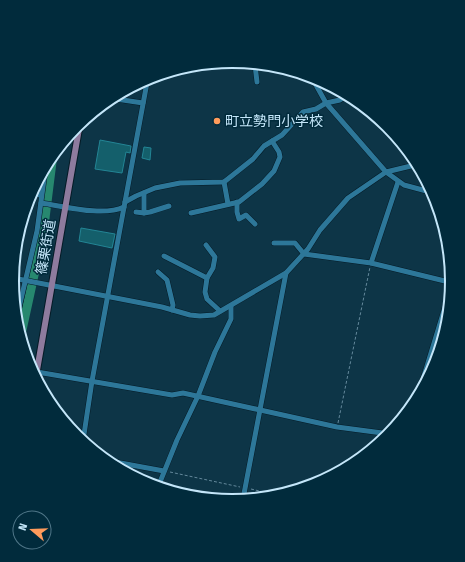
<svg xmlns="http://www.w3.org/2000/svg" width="465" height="562" font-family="'Fira Sans Condensed','Noto Sans JP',sans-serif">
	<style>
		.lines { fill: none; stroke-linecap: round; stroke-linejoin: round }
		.river { stroke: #27886f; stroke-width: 9 }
		.building { fill: #145f6b; stroke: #238595 }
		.minor-casing { stroke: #051b26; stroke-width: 6 }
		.major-casing { stroke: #051b26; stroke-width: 8 }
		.path { stroke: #63889b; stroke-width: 1; stroke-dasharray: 3 2; stroke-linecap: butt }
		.minor { stroke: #2d7799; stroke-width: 5 }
		.major { stroke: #8e7b9e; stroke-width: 6 }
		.poi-dot { fill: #ff9b5b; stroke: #012b3c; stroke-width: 1.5 }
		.labels { text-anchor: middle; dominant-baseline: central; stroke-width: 3; stroke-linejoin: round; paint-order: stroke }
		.poi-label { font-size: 14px; fill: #c4e6f9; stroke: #012b3c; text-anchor: start }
		.street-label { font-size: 14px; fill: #c4e6f9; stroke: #012b3c }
		.rim { fill: none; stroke: #c4e6f9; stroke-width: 2 }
	</style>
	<rect width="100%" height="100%" fill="#0d3547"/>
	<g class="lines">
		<path class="river" d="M 22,330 L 43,234 L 52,162"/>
	</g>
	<g class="building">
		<path d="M 100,140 L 131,146 L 130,153 L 126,152 L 122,173 L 95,169 Z"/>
		<path d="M 144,147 L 151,148 L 150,160 L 142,158 Z"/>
		<path d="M 81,228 L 115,234 L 112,248 L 79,241 Z"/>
	</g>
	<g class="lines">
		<defs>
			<g id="minor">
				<path d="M 255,65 L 257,82"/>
				<path d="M 311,76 L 326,103 L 386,172 L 404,185 L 434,193"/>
				<path d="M 116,99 L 143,103"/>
				<path d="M 224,182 L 228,204"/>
				<path d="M 144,193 L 144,213 L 150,212 L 169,206"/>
				<path d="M 31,194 L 41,195"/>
				<path d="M 125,202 L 136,196 L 155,188 L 180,183 L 224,182 L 253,159 L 264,146 L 282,135 L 303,112 L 316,109 L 326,103 L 340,100 L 346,96"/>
				<path d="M 237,202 L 237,212 L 239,219 L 246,215 L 255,224"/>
				<path d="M 41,203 C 64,206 102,217 124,207"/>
				<path d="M 136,212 L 144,213"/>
				<path d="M 191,213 L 239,202 L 262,184 L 274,171 L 280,157 L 279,152 L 272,141"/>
				<path d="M 274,243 L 295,243 L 304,254 L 371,263 L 453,283"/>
				<path d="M 206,245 L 215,257 L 213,268 L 207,278 L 205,292 L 207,299 L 220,311"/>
				<path d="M 164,256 L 207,278"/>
				<path d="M 371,263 L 398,182"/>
				<path d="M 158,272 L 167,280 L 173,305 L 172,310"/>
				<path d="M 13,278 L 162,307 L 190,315 L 200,316 L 214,315 L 286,273 L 308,249 L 320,230 L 348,198 L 386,172 L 415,165"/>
				<path d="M 18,312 L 37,231 L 45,172"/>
				<path d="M 37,372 L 172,395 L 183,393 L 337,427 L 390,434"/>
				<path d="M 420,389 L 453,281"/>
				<path d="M 83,441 L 92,381 L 148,77"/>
				<path d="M 115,462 L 164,471"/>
				<path d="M 158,487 L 177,440 L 198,396 L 215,352 L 231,319 L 231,306"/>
				<path d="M 243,499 L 286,273"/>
			</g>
			<path id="major" d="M 36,376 L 80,123"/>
		</defs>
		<use href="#minor" class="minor-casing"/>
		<use href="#major" class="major-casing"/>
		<g class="path">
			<path d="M 338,423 L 370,267"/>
			<path d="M 170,472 L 240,487"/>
			<path d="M 251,489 L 272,494"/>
		</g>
		<use href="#minor" class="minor"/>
		<use href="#major" class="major"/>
	</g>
	<circle class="poi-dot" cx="217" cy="121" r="4"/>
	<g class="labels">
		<g class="poi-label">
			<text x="225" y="121">町立勢門小学校</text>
		</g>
		<g class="street-label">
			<text transform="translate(46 247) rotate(-80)">篠栗街道</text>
		</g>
	</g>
	<path d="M0 0H465V562H0ZM19 281a213 213 0 1 1 426 0a213 213 0 1 1-426 0Z" fill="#012b3c" fill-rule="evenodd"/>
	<path class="rim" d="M19 281a213 213 0 1 1 426 0a213 213 0 1 1-426 0Z"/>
	<g transform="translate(32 530) rotate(289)"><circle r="19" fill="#012b3c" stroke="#4f7688"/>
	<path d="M0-3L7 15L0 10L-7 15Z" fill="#ff9b5b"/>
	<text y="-6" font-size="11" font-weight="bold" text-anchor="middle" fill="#c4e6f9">N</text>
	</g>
</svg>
